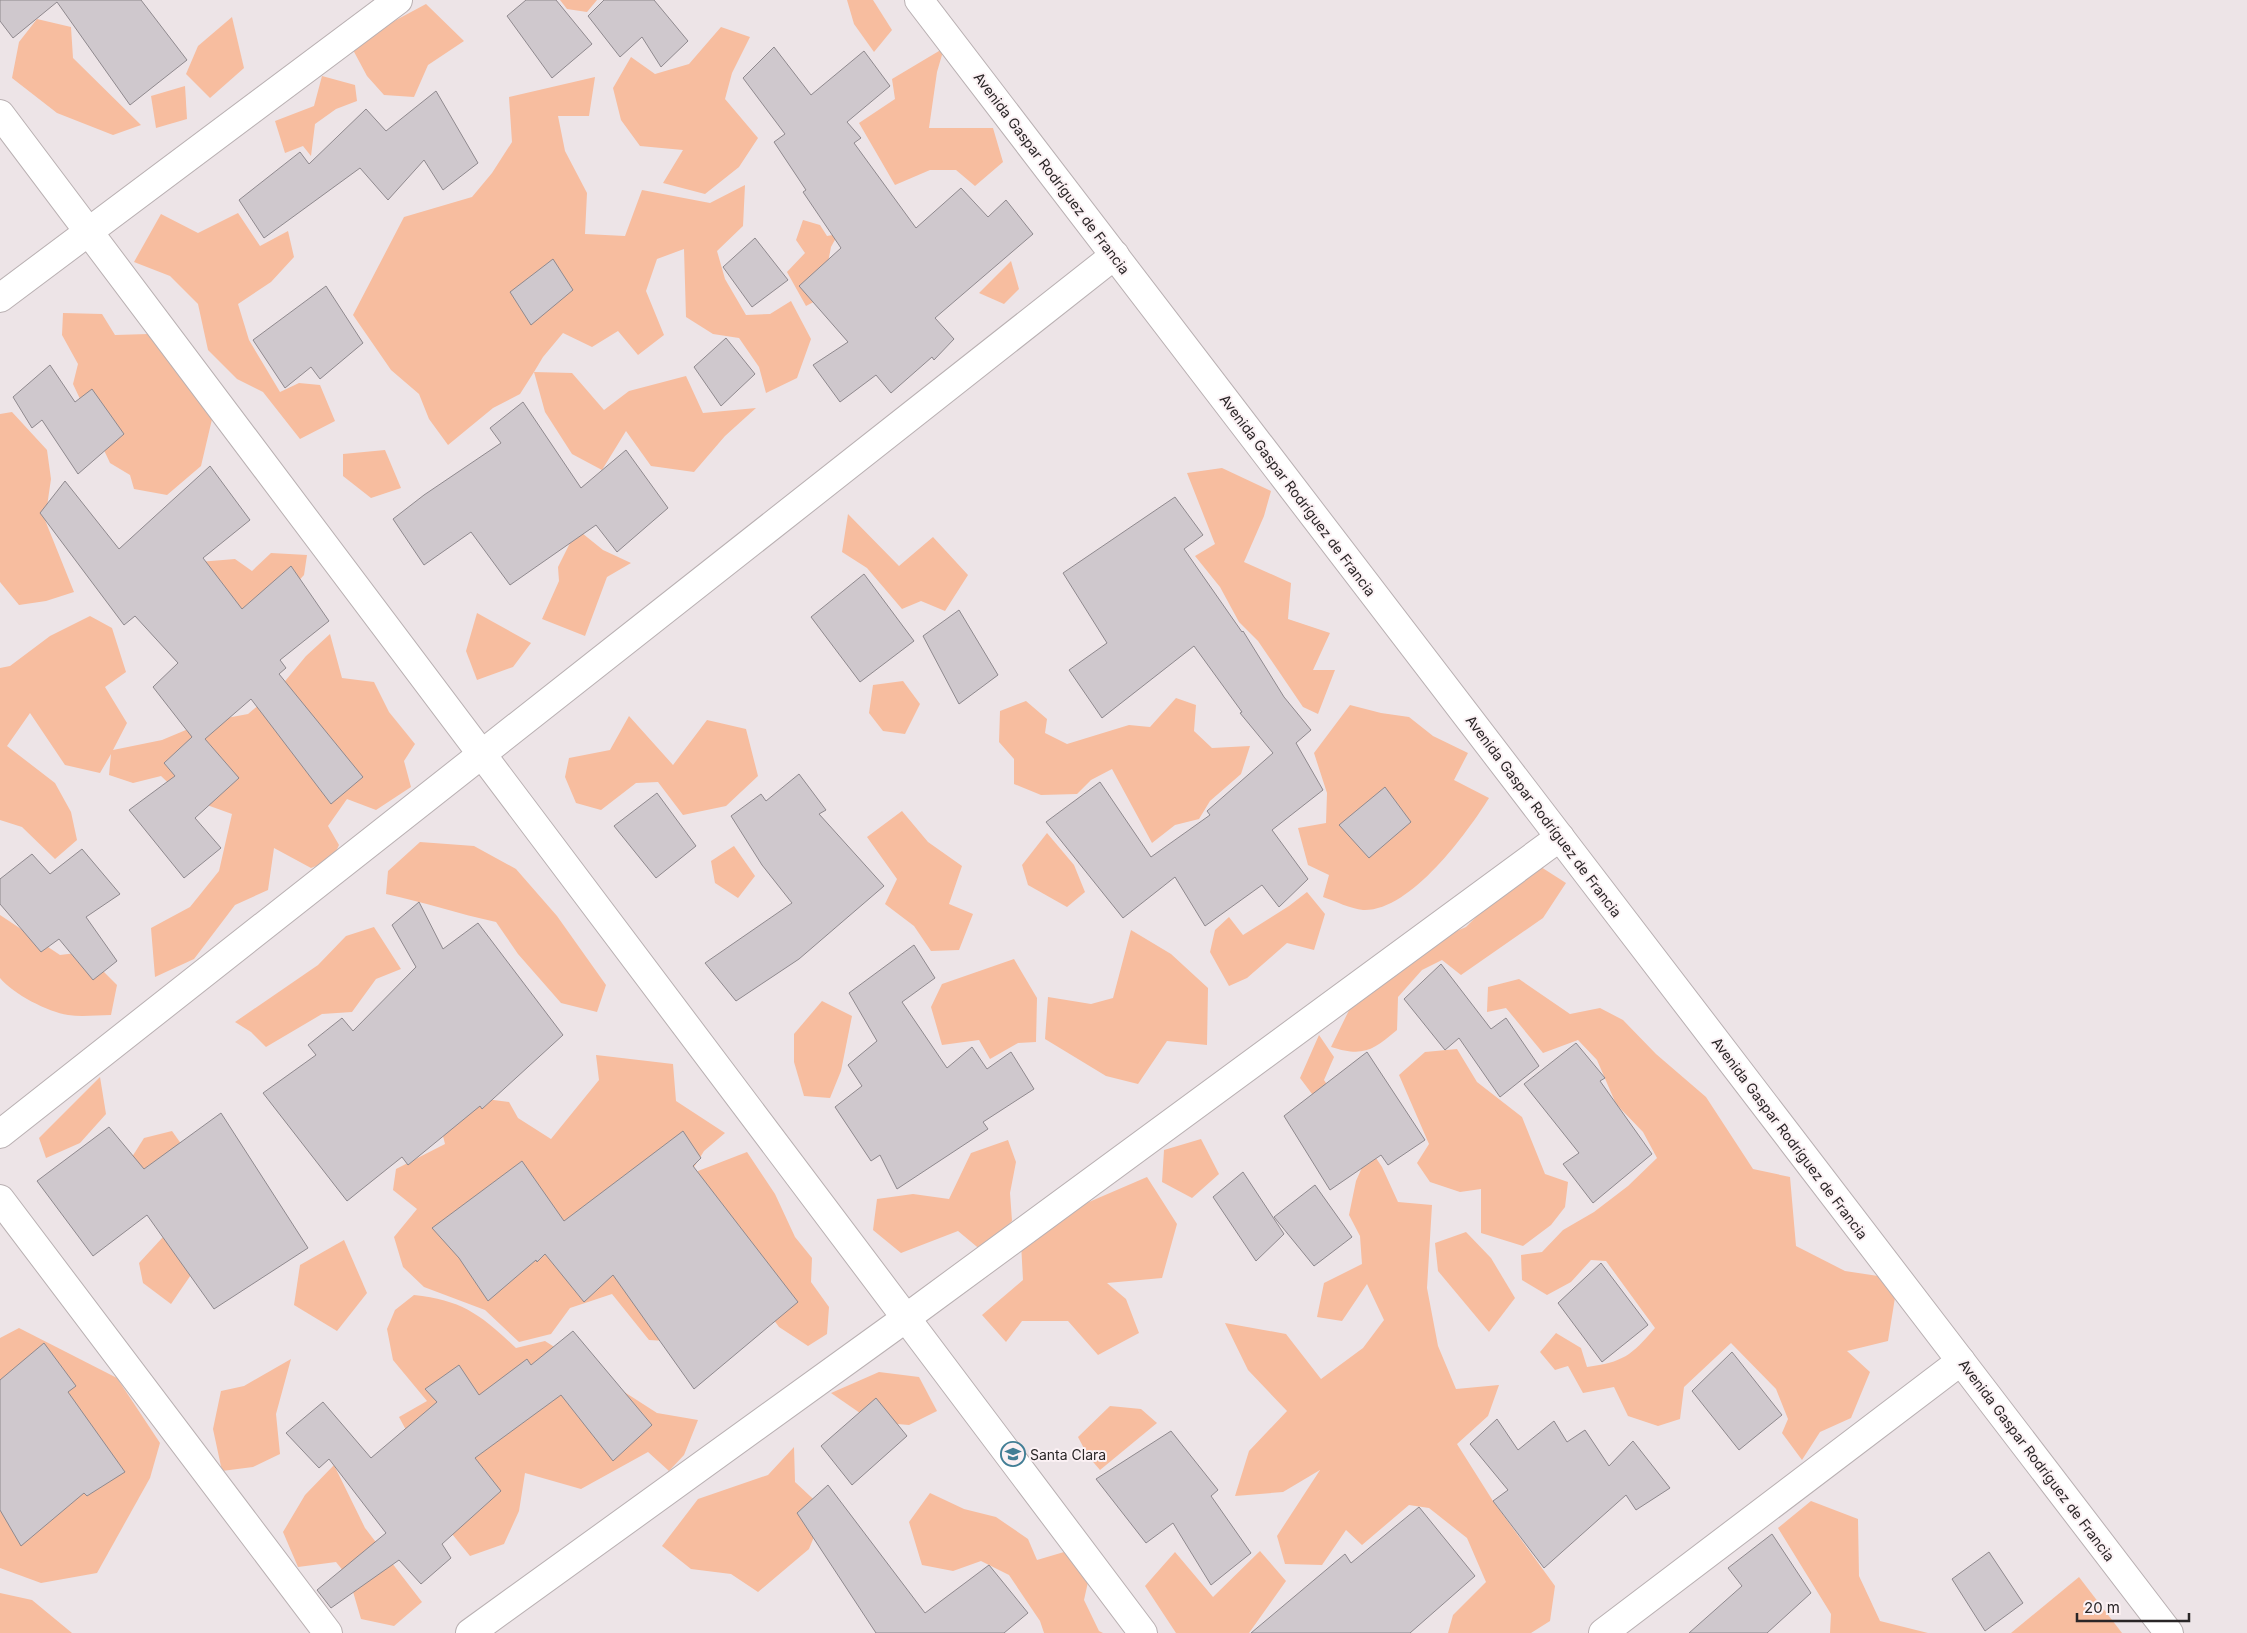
<svg xmlns="http://www.w3.org/2000/svg" width="2247" height="1633" font-family="Inter,sans-serif">
	<style>
		.green { fill: #f7bd9f }
		.building { fill: #cfc8cd; stroke: #8f898e }
		.lines { fill: none; stroke-linecap: round; stroke-linejoin: round }
		.minor-casing { stroke: #b9b0b2; stroke-width: 30 }
		.minor { stroke: #fff; stroke-width: 28 }
		.labels { text-anchor: middle; dominant-baseline: central; stroke-width: 4; stroke-linejoin: round; paint-order: stroke }
		.street-label { font-size: 14px; fill: #2a2627; stroke: #fbf1f4 }
		.poi-label { font-size: 14px; fill: #2a2627; stroke: #fbf1f4; text-anchor: start }
	</style>
	<rect width="100%" height="100%" fill="#ede4e7"/>
	<g class="green">
		<path d="M 560,0 L 597,0 L 587,12 L 567,9 Z"/>
		<path d="M 847,0 L 873,0 L 892,30 L 874,52 L 854,24 Z"/>
		<path d="M 426,4 L 464,41 L 428,65 L 414,97 L 384,95 L 367,76 L 352,48 L 385,26 Z"/>
		<path d="M 232,17 L 244,68 L 210,98 L 186,74 L 198,46 Z"/>
		<path d="M 37,19 L 71,27 L 73,58 L 141,125 L 113,135 L 57,113 L 12,78 L 19,42 Z"/>
		<path d="M 721,27 L 750,37 L 732,73 L 725,99 L 758,138 L 739,167 L 705,194 L 663,183 L 683,150 L 640,146 L 621,120 L 613,88 L 631,57 L 655,74 L 689,64 Z"/>
		<path d="M 944,48 L 937,72 L 929,128 L 993,128 L 1003,162 L 975,186 L 956,170 L 930,170 L 895,185 L 859,123 L 895,99 L 892,79 Z"/>
		<path d="M 322,76 L 355,85 L 357,101 L 336,109 L 315,124 L 311,156 L 303,146 L 285,153 L 275,121 L 314,106 Z"/>
		<path d="M 595,77 L 589,116 L 558,116 L 565,151 L 587,193 L 585,234 L 625,236 L 642,190 L 710,203 L 745,185 L 743,226 L 717,251 L 725,279 L 746,315 L 770,314 L 791,301 L 811,339 L 797,378 L 766,393 L 759,367 L 739,338 L 713,334 L 686,317 L 684,249 L 657,259 L 646,291 L 664,335 L 638,355 L 618,331 L 592,347 L 563,333 L 543,357 L 534,372 L 572,373 L 604,410 L 629,391 L 686,376 L 703,413 L 756,408 L 725,436 L 694,472 L 651,466 L 626,431 L 602,470 L 572,454 L 545,412 L 534,372 L 520,394 L 493,408 L 448,445 L 429,419 L 419,394 L 391,370 L 353,315 L 404,217 L 472,197 L 492,173 L 512,142 L 509,97 Z"/>
		<path d="M 185,86 L 187,119 L 156,128 L 151,96 Z"/>
		<path d="M 238,213 L 260,246 L 288,231 L 294,257 L 271,282 L 238,304 L 249,340 L 280,392 L 299,383 L 320,385 L 335,421 L 300,439 L 263,392 L 237,379 L 208,350 L 198,304 L 170,276 L 134,262 L 161,214 L 198,233 Z"/>
		<path d="M 803,220 L 820,225 L 827,236 L 838,234 L 831,247 L 821,298 L 806,306 L 787,272 L 805,253 L 796,240 Z"/>
		<path d="M 1011,261 L 1019,289 L 1004,304 L 979,293 Z"/>
		<path d="M 63,313 L 102,314 L 115,335 L 148,334 L 213,415 L 201,466 L 167,495 L 134,489 L 130,475 L 110,463 L 73,384 L 78,364 L 62,335 Z"/>
		<path d="M 12,412 L 47,450 L 51,479 L 45,520 L 74,592 L 46,601 L 19,605 L 0,582 L 0,414 Z"/>
		<path d="M 385,450 L 401,488 L 371,498 L 343,476 L 343,454 Z"/>
		<path d="M 1222,468 L 1271,491 L 1264,516 L 1244,562 L 1291,583 L 1288,619 L 1330,633 L 1313,670 L 1335,670 L 1318,714 L 1303,707 L 1258,641 L 1239,622 L 1220,587 L 1195,556 L 1215,544 L 1187,473 Z"/>
		<path d="M 848,514 L 899,566 L 933,537 L 968,575 L 945,611 L 921,601 L 902,609 L 867,568 L 842,552 Z"/>
		<path d="M 577,529 L 603,550 L 631,563 L 607,577 L 585,636 L 542,619 L 559,581 L 558,567 Z"/>
		<path d="M 271,553 L 307,555 L 304,575 L 266,616 L 229,636 L 199,562 L 235,559 L 252,571 Z"/>
		<path d="M 477,613 L 531,643 L 513,667 L 477,680 L 466,651 Z"/>
		<path d="M 90,616 L 112,628 L 126,672 L 105,687 L 127,723 L 113,750 L 162,740 L 205,722 L 248,714 L 281,686 L 306,656 L 330,634 L 342,678 L 374,682 L 389,712 L 415,744 L 404,761 L 411,787 L 376,810 L 347,799 L 328,826 L 339,845 L 332,860 L 311,868 L 274,848 L 268,890 L 235,905 L 194,959 L 155,977 L 151,928 L 190,907 L 219,871 L 232,814 L 182,796 L 161,776 L 133,783 L 109,775 L 111,754 L 100,773 L 65,765 L 30,713 L 7,746 L 55,783 L 71,812 L 77,840 L 55,859 L 22,827 L 0,820 L 0,668 L 10,666 L 50,636 Z"/>
		<path d="M 903,681 L 920,704 L 905,734 L 883,731 L 869,713 L 873,685 Z"/>
		<path d="M 1176,698 L 1196,705 L 1194,731 L 1212,748 L 1250,746 L 1241,774 L 1210,801 L 1199,819 L 1175,825 L 1152,843 L 1112,769 L 1091,780 L 1077,794 L 1041,795 L 1014,784 L 1014,759 L 999,742 L 1000,711 L 1026,701 L 1047,719 L 1045,733 L 1067,744 L 1129,725 L 1150,727 Z"/>
		<path d="M 1350,705 L 1381,713 L 1409,717 L 1433,736 L 1468,753 L 1454,780 L 1489,798 C 1467,833 1410,912 1363,910 C 1351,909 1335,901 1323,897 L 1329,875 L 1308,865 L 1298,828 L 1326,823 L 1327,793 L 1314,753 Z"/>
		<path d="M 629,716 L 673,765 L 707,720 L 746,729 L 758,776 L 726,806 L 683,815 L 658,782 L 636,783 L 601,810 L 576,803 L 565,777 L 569,758 L 610,750 Z"/>
		<path d="M 902,811 L 928,842 L 962,866 L 949,904 L 973,914 L 959,950 L 931,951 L 914,926 L 885,904 L 897,879 L 867,837 Z"/>
		<path d="M 1047,833 L 1074,865 L 1085,892 L 1067,907 L 1028,885 L 1022,865 Z"/>
		<path d="M 420,842 L 474,846 L 516,869 L 557,916 L 606,985 L 597,1012 L 561,1003 L 518,954 L 496,922 C 459,914 424,902 386,894 L 388,871 Z"/>
		<path d="M 734,846 L 755,876 L 738,898 L 715,883 L 711,861 Z"/>
		<path d="M 1541,867 L 1566,883 L 1543,918 L 1461,975 L 1442,960 L 1422,970 L 1398,997 L 1397,1030 C 1372,1051 1363,1057 1331,1047 L 1354,1000 L 1443,937 L 1466,927 L 1501,892 Z"/>
		<path d="M 1307,892 L 1325,914 L 1314,950 L 1287,943 L 1247,978 L 1229,986 L 1210,952 L 1215,930 L 1229,917 L 1243,935 L 1289,906 Z"/>
		<path d="M 0,915 L 60,955 L 84,952 L 117,985 L 111,1015 C 97,1015 82,1017 68,1015 C 48,1012 13,994 0,978 Z"/>
		<path d="M 374,927 L 401,969 L 376,979 L 352,1012 L 322,1014 L 266,1047 L 251,1032 L 235,1022 L 318,965 L 346,936 Z"/>
		<path d="M 1131,930 L 1171,954 L 1208,988 L 1207,1045 L 1167,1041 L 1138,1084 L 1106,1076 L 1045,1039 L 1048,997 L 1091,1004 L 1113,998 Z"/>
		<path d="M 1014,959 L 1037,998 L 1036,1042 L 1018,1043 L 990,1059 L 979,1040 L 942,1045 L 931,1007 L 942,984 Z"/>
		<path d="M 1519,979 L 1570,1014 L 1600,1008 L 1623,1020 L 1656,1054 L 1706,1097 L 1753,1169 L 1790,1177 L 1796,1246 L 1845,1271 L 1898,1279 L 1888,1341 L 1847,1351 L 1870,1372 L 1851,1418 L 1820,1432 L 1802,1460 L 1782,1433 L 1788,1419 L 1776,1389 L 1731,1343 L 1684,1387 L 1680,1419 L 1658,1426 L 1628,1416 L 1614,1387 L 1583,1393 L 1568,1366 L 1555,1370 L 1540,1352 L 1556,1333 L 1581,1348 L 1587,1367 C 1623,1362 1631,1356 1655,1328 L 1606,1261 L 1591,1260 L 1571,1282 L 1547,1295 L 1522,1280 L 1521,1255 L 1542,1252 L 1563,1230 L 1594,1212 L 1628,1186 L 1657,1158 L 1643,1132 L 1616,1104 L 1597,1060 L 1578,1040 L 1543,1053 L 1506,1008 L 1487,1012 L 1488,987 Z"/>
		<path d="M 822,1001 L 852,1016 L 841,1071 L 830,1098 L 804,1096 L 794,1062 L 794,1034 Z"/>
		<path d="M 1319,1035 L 1334,1057 L 1324,1080 L 1382,1167 L 1398,1202 L 1432,1205 L 1427,1288 L 1438,1346 L 1456,1389 L 1499,1385 L 1488,1416 L 1457,1444 L 1493,1501 L 1555,1586 L 1550,1621 L 1531,1633 L 1448,1633 L 1453,1615 L 1486,1582 L 1467,1538 L 1429,1508 L 1409,1505 L 1362,1545 L 1346,1530 L 1322,1565 L 1285,1564 L 1277,1536 L 1320,1470 L 1283,1492 L 1235,1496 L 1249,1451 L 1287,1411 L 1248,1370 L 1225,1323 L 1286,1334 L 1321,1379 L 1363,1348 L 1384,1320 L 1367,1284 L 1342,1321 L 1317,1317 L 1324,1283 L 1362,1264 L 1360,1236 L 1349,1215 L 1356,1181 L 1364,1163 L 1300,1078 Z"/>
		<path d="M 1457,1049 L 1477,1082 L 1522,1117 L 1545,1174 L 1568,1182 L 1565,1207 L 1551,1225 L 1523,1246 L 1481,1233 L 1481,1189 L 1460,1192 L 1430,1182 L 1417,1163 L 1429,1144 L 1399,1075 L 1425,1052 Z"/>
		<path d="M 596,1055 L 673,1064 L 676,1101 L 725,1133 L 704,1151 L 685,1182 L 682,1342 L 649,1340 L 612,1294 L 570,1308 L 551,1334 L 519,1342 L 485,1310 L 424,1287 L 403,1267 L 394,1237 L 417,1209 L 393,1190 L 396,1169 L 445,1144 L 432,1092 L 509,1102 L 518,1118 L 551,1139 L 599,1080 Z"/>
		<path d="M 100,1077 L 106,1114 L 80,1143 L 46,1158 L 39,1138 Z"/>
		<path d="M 172,1131 L 189,1155 L 192,1178 L 120,1176 L 144,1138 Z"/>
		<path d="M 1201,1139 L 1219,1174 L 1192,1198 L 1162,1182 L 1164,1150 Z"/>
		<path d="M 1008,1140 L 1016,1162 L 1010,1193 L 1012,1221 L 982,1251 L 958,1231 L 901,1253 L 873,1230 L 877,1199 L 913,1194 L 949,1199 L 971,1153 Z"/>
		<path d="M 747,1152 L 775,1194 L 795,1237 L 812,1258 L 811,1282 L 829,1307 L 827,1334 L 808,1346 L 779,1327 L 682,1196 L 698,1171 Z"/>
		<path d="M 1147,1177 L 1177,1224 L 1162,1278 L 1107,1283 L 1126,1299 L 1139,1333 L 1098,1355 L 1068,1321 L 1022,1321 L 1006,1342 L 982,1315 L 1023,1280 L 1021,1243 L 1082,1205 Z"/>
		<path d="M 1466,1232 L 1491,1258 L 1515,1298 L 1489,1332 L 1438,1271 L 1435,1243 Z"/>
		<path d="M 163,1237 L 197,1266 L 171,1304 L 143,1283 L 139,1263 Z"/>
		<path d="M 344,1240 L 367,1293 L 337,1331 L 294,1305 L 300,1265 Z"/>
		<path d="M 414,1295 C 463,1300 482,1316 516,1348 L 545,1341 L 657,1413 L 698,1420 L 684,1455 L 669,1471 L 648,1452 L 581,1489 L 525,1473 L 519,1511 L 504,1544 L 470,1556 L 452,1534 L 420,1456 L 399,1417 L 427,1401 L 393,1360 L 387,1329 L 395,1310 Z"/>
		<path d="M 19,1328 L 117,1378 L 160,1443 L 150,1478 L 97,1573 L 41,1583 L 0,1568 L 0,1338 Z"/>
		<path d="M 291,1359 L 276,1414 L 280,1454 L 253,1467 L 222,1471 L 213,1429 L 221,1391 L 244,1386 Z"/>
		<path d="M 879,1372 L 919,1377 L 937,1411 L 909,1425 L 873,1422 L 831,1393 Z"/>
		<path d="M 1110,1406 L 1141,1409 L 1157,1423 L 1100,1470 L 1088,1456 L 1078,1437 Z"/>
		<path d="M 794,1447 L 795,1482 L 825,1510 L 809,1549 L 758,1592 L 731,1574 L 691,1569 L 662,1546 L 698,1499 L 768,1475 Z"/>
		<path d="M 334,1465 L 365,1528 L 422,1602 L 394,1626 L 361,1619 L 349,1578 L 336,1562 L 298,1567 L 283,1532 L 305,1495 Z"/>
		<path d="M 930,1493 L 964,1509 L 996,1517 L 1028,1539 L 1037,1560 L 1064,1552 L 1090,1573 L 1084,1600 L 1099,1631 L 1103,1633 L 1044,1633 L 1040,1621 L 1009,1575 L 981,1561 L 953,1571 L 922,1565 L 909,1522 Z"/>
		<path d="M 1811,1501 L 1858,1519 L 1859,1576 L 1880,1621 L 1928,1633 L 1830,1633 L 1831,1614 L 1778,1528 Z"/>
		<path d="M 1260,1551 L 1286,1581 L 1249,1633 L 1176,1633 L 1145,1586 L 1175,1552 L 1213,1597 Z"/>
		<path d="M 2079,1577 L 2122,1633 L 2011,1633 Z"/>
		<path d="M 0,1593 L 32,1600 L 72,1633 L 0,1633 Z"/>
	</g>
	<g class="building">
		<path d="M 0,0 L 141,0 L 187,60 L 130,105 L 57,2 L 13,38 L 0,21 Z"/>
		<path d="M 526,0 L 556,0 L 592,44 L 552,78 L 507,16 Z"/>
		<path d="M 604,0 L 654,0 L 688,41 L 661,67 L 642,37 L 620,57 L 588,16 Z"/>
		<path d="M 774,47 L 811,95 L 864,51 L 890,86 L 847,122 L 861,138 L 854,143 L 916,228 L 961,188 L 988,217 L 1006,200 L 1033,234 L 935,318 L 954,339 L 934,360 L 932,357 L 891,393 L 876,375 L 840,402 L 813,365 L 848,342 L 799,286 L 841,248 L 803,192 L 806,190 L 774,142 L 785,134 L 743,78 Z"/>
		<path d="M 436,91 L 478,163 L 443,190 L 424,160 L 388,200 L 360,168 L 264,238 L 239,200 L 300,152 L 309,164 L 366,109 L 386,131 Z"/>
		<path d="M 755,238 L 788,280 L 752,307 L 723,267 Z"/>
		<path d="M 553,259 L 573,290 L 531,325 L 510,292 Z"/>
		<path d="M 326,286 L 363,343 L 320,379 L 311,367 L 285,388 L 253,340 Z"/>
		<path d="M 726,338 L 755,374 L 721,406 L 694,367 Z"/>
		<path d="M 50,365 L 75,402 L 92,389 L 124,434 L 78,474 L 42,420 L 32,428 L 13,397 Z"/>
		<path d="M 523,402 L 581,488 L 626,450 L 668,508 L 617,552 L 596,525 L 510,585 L 471,532 L 424,565 L 393,519 L 424,495 L 501,443 L 490,428 Z"/>
		<path d="M 210,466 L 250,520 L 203,558 L 242,609 L 291,566 L 329,621 L 280,660 L 286,668 L 279,674 L 363,777 L 331,804 L 251,699 L 205,739 L 239,778 L 195,818 L 221,848 L 184,878 L 129,810 L 175,776 L 164,763 L 192,737 L 153,687 L 178,663 L 135,616 L 124,625 L 40,513 L 65,481 L 119,549 Z"/>
		<path d="M 1175,497 L 1203,535 L 1184,549 L 1242,632 L 1243,631 L 1284,697 L 1311,730 L 1296,743 L 1323,790 L 1272,830 L 1308,879 L 1279,907 L 1262,885 L 1205,926 L 1175,877 L 1123,918 L 1046,822 L 1100,782 L 1151,857 L 1210,815 L 1207,811 L 1273,753 L 1240,713 L 1242,712 L 1194,646 L 1102,718 L 1069,670 L 1107,643 L 1063,573 Z"/>
		<path d="M 864,574 L 914,641 L 860,682 L 811,617 Z"/>
		<path d="M 959,610 L 998,675 L 959,704 L 923,636 Z"/>
		<path d="M 799,774 L 826,810 L 819,814 L 884,886 L 799,959 L 736,1001 L 705,963 L 792,903 L 762,865 L 731,816 L 761,794 L 766,801 Z"/>
		<path d="M 1385,787 L 1411,822 L 1369,858 L 1339,825 Z"/>
		<path d="M 657,793 L 696,846 L 656,878 L 614,826 Z"/>
		<path d="M 82,849 L 120,894 L 86,917 L 117,961 L 93,980 L 59,939 L 41,952 L 0,904 L 0,879 L 32,854 L 50,874 Z"/>
		<path d="M 419,902 L 443,949 L 478,923 L 563,1035 L 482,1109 L 480,1106 L 408,1165 L 402,1157 L 347,1201 L 263,1093 L 316,1055 L 308,1045 L 342,1018 L 353,1031 L 416,967 L 392,925 Z"/>
		<path d="M 914,945 L 935,978 L 902,1002 L 947,1068 L 972,1047 L 987,1069 L 1011,1052 L 1034,1089 L 983,1122 L 988,1129 L 897,1189 L 880,1155 L 871,1161 L 835,1107 L 862,1086 L 848,1065 L 877,1041 L 849,993 Z"/>
		<path d="M 1441,964 L 1491,1029 L 1506,1018 L 1539,1066 L 1500,1097 L 1459,1038 L 1445,1050 L 1404,999 Z"/>
		<path d="M 1576,1043 L 1605,1078 L 1600,1081 L 1652,1154 L 1593,1203 L 1563,1164 L 1579,1153 L 1524,1084 Z"/>
		<path d="M 1367,1052 L 1425,1140 L 1388,1165 L 1381,1155 L 1330,1190 L 1284,1116 Z"/>
		<path d="M 221,1113 L 308,1248 L 214,1309 L 147,1215 L 93,1256 L 37,1181 L 109,1127 L 144,1169 Z"/>
		<path d="M 683,1131 L 701,1158 L 693,1166 L 798,1302 L 694,1389 L 613,1275 L 584,1302 L 545,1254 L 537,1262 L 536,1260 L 488,1301 L 459,1258 L 432,1228 L 522,1161 L 564,1221 Z"/>
		<path d="M 1243,1172 L 1284,1234 L 1256,1261 L 1213,1197 Z"/>
		<path d="M 1315,1185 L 1352,1237 L 1314,1266 L 1274,1217 Z"/>
		<path d="M 1601,1263 L 1648,1325 L 1602,1362 L 1558,1303 Z"/>
		<path d="M 573,1331 L 652,1425 L 613,1461 L 561,1395 L 475,1458 L 501,1491 L 442,1544 L 451,1558 L 421,1584 L 399,1560 L 331,1608 L 317,1590 L 386,1533 L 329,1459 L 319,1468 L 286,1433 L 323,1402 L 371,1458 L 437,1402 L 425,1389 L 459,1365 L 479,1395 L 527,1359 L 531,1365 Z"/>
		<path d="M 44,1343 L 76,1386 L 68,1392 L 125,1472 L 87,1496 L 84,1493 L 21,1546 L 0,1510 L 0,1380 Z"/>
		<path d="M 1732,1352 L 1782,1415 L 1739,1450 L 1692,1391 Z"/>
		<path d="M 876,1398 L 907,1436 L 852,1485 L 821,1446 Z"/>
		<path d="M 1497,1419 L 1518,1450 L 1554,1421 L 1567,1442 L 1585,1430 L 1609,1466 L 1633,1441 L 1670,1488 L 1636,1510 L 1626,1495 L 1544,1568 L 1493,1501 L 1508,1490 L 1470,1444 Z"/>
		<path d="M 1171,1431 L 1218,1490 L 1211,1496 L 1251,1553 L 1211,1585 L 1173,1523 L 1146,1543 L 1096,1479 Z"/>
		<path d="M 828,1485 L 925,1613 L 989,1565 L 1028,1613 L 1004,1633 L 876,1633 L 797,1513 Z"/>
		<path d="M 1419,1507 L 1475,1576 L 1410,1633 L 1251,1633 L 1345,1554 L 1351,1563 Z"/>
		<path d="M 1772,1534 L 1811,1593 L 1767,1633 L 1689,1633 L 1742,1586 L 1728,1568 Z"/>
		<path d="M 1989,1552 L 2023,1603 L 1985,1631 L 1952,1579 Z"/>
	</g>
	<g class="lines">
		<defs>
			<g id="minor">
				<path d="M 919,0 L 2169,1633"/>
				<path d="M 0,114 L 1143,1633"/>
				<path d="M 0,298 L 398,0"/>
				<path d="M 0,1134 L 1115,255"/>
				<path d="M 0,1199 L 328,1633"/>
				<path d="M 470,1633 L 906,1318 L 1560,837"/>
				<path d="M 1603,1633 L 1961,1361"/>
			</g>
		</defs>
		<use href="#minor" class="minor-casing"/>
		<use href="#minor" class="minor"/>
	</g>
	<defs>
		<symbol id="school-ring" viewBox="-11 -11 22 22"><circle r="9.5" fill="#fbf1f4" stroke="#427e95" stroke-width="1.5"/><path d="M0-5L7-2L0 1L-7-2ZM-4 1L0 2.5L4 1V4Q0 6-4 4Z" fill="#427e95"/></symbol>
	</defs>
	<g fill-rule="evenodd">
		<use href="#school-ring" x="999" y="1440" width="28" height="28"/>
	</g>
	<g class="labels">
		<g class="street-label">
			<text transform="translate(1052 173) rotate(53)">Avenida Gaspar Rodríguez de Francia</text>
			<text transform="translate(1298 495) rotate(53)">Avenida Gaspar Rodríguez de Francia</text>
			<text transform="translate(1544 816) rotate(53)">Avenida Gaspar Rodríguez de Francia</text>
			<text transform="translate(1790 1138) rotate(53)">Avenida Gaspar Rodríguez de Francia</text>
			<text transform="translate(2037 1460) rotate(53)">Avenida Gaspar Rodríguez de Francia</text>
		</g>
		<g class="poi-label">
			<text x="1030" y="1454">Santa Clara</text>
		</g>
	</g>
	<path d="M2077 1613v8h112v-8" fill="none" stroke="#2a2627" stroke-width="2.5"/>
	<text x="2084" y="1613" font-size="15" fill="#2a2627" stroke="#fbf1f4" stroke-width="4" paint-order="stroke">20 m</text>
</svg>
